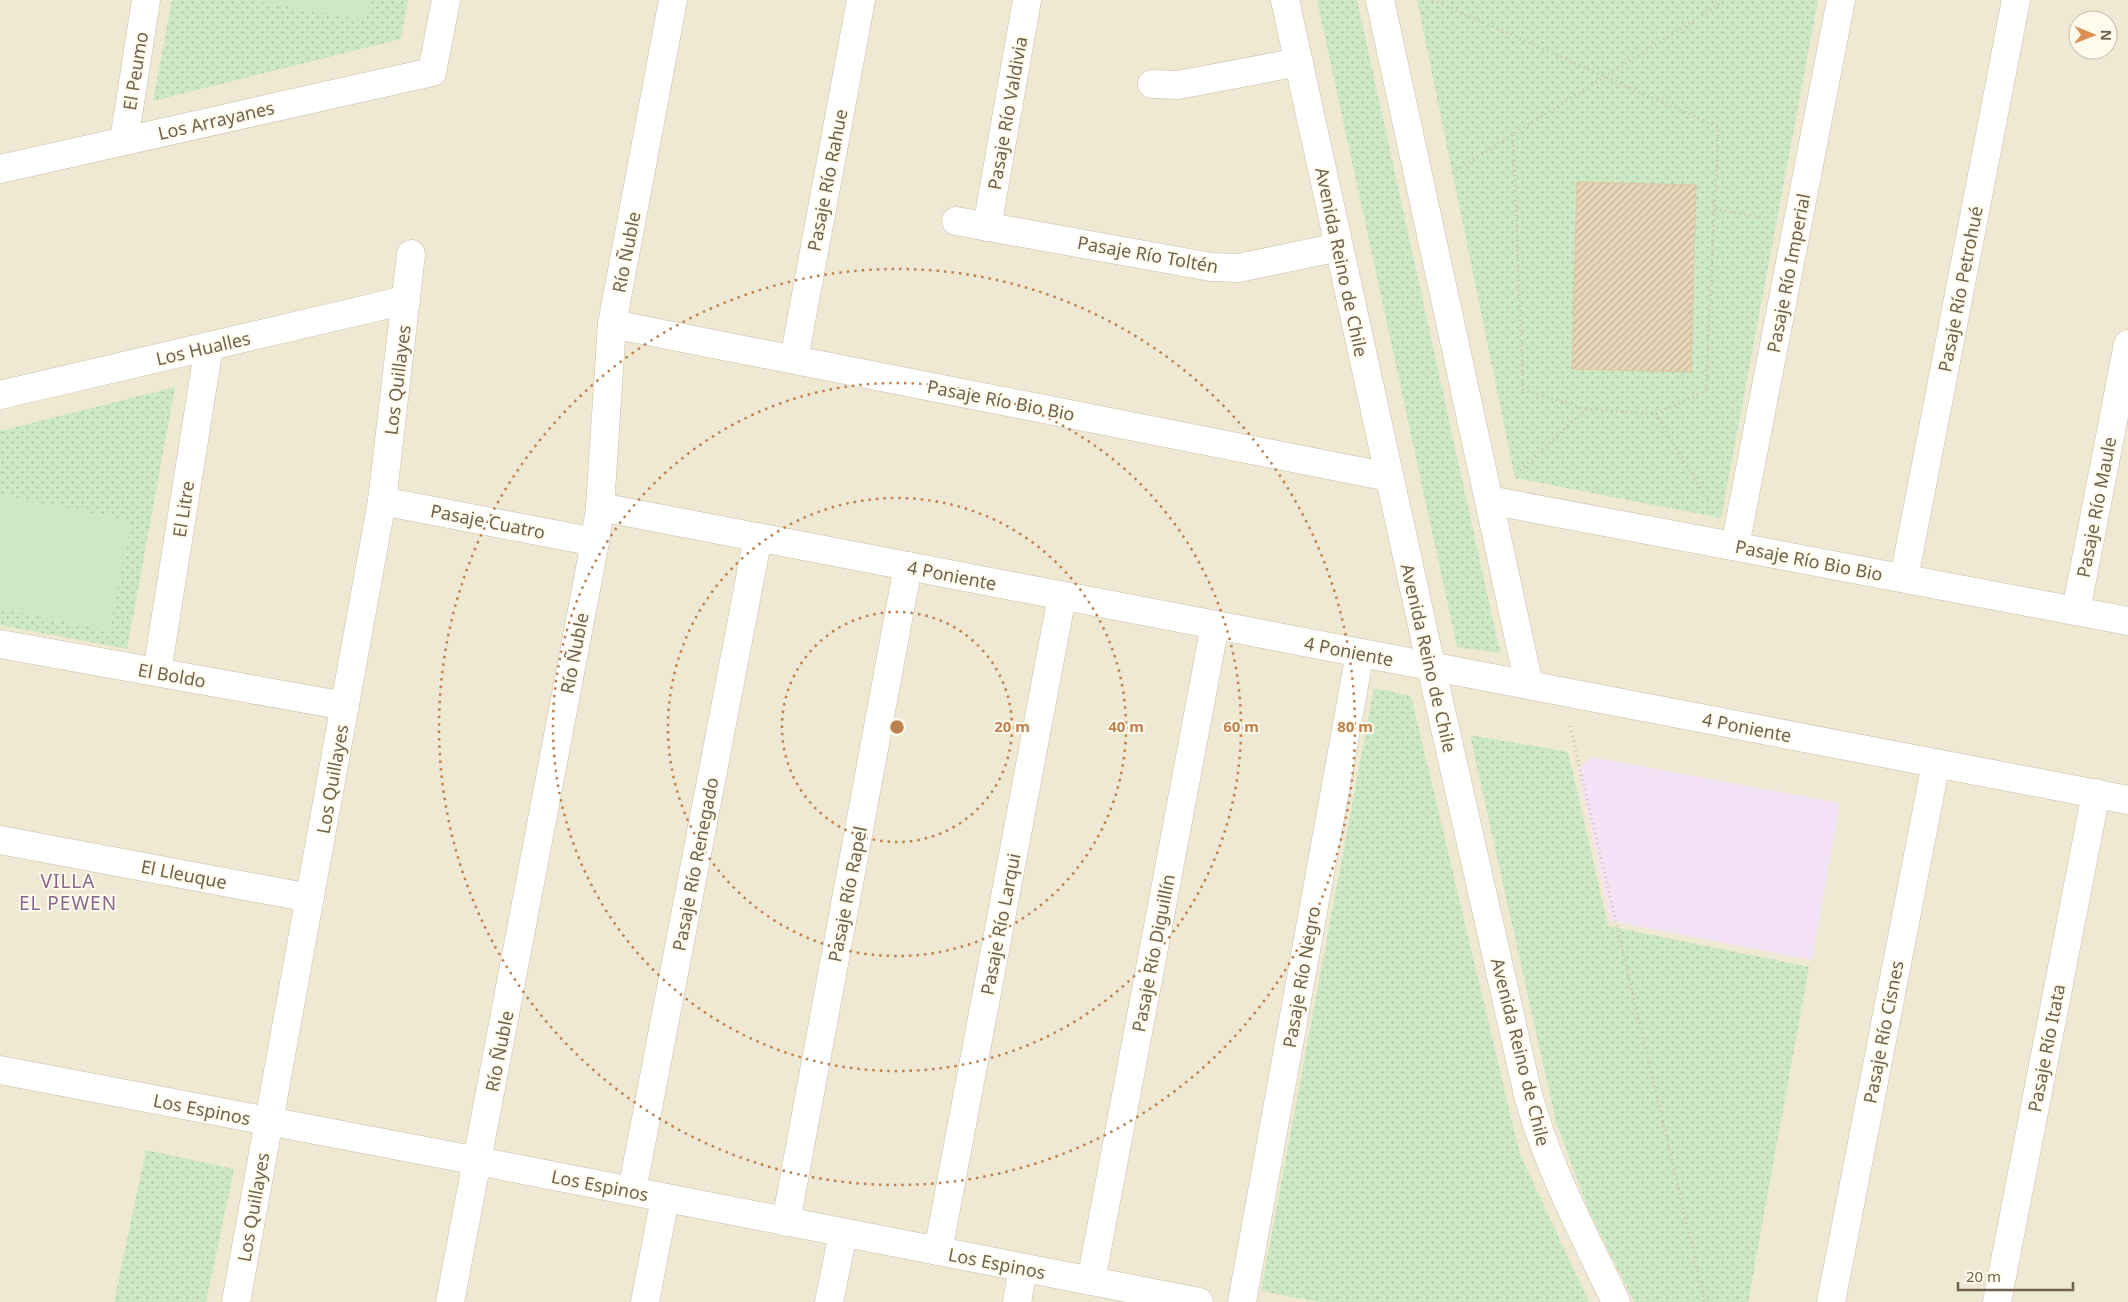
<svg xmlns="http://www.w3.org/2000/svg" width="2128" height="1302" font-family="'Noto Sans',sans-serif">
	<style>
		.residential { fill: #efe8d2; fill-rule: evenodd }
		.education { fill: #f4e3f7 }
		.grass { fill: url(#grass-dots) }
		.pitch { fill: #cce8c5 }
		.building { fill: url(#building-hatch); stroke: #e0c7a1 }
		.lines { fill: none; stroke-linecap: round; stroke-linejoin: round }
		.minor-casing { stroke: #c9bfab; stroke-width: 29 }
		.path { stroke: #d3c0a3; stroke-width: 3; stroke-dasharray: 1 4; stroke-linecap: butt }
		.minor { stroke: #fff; stroke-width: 28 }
		.ring { fill: none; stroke: #bc8251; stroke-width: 2.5; stroke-dasharray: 2.5 5 }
		.labels { text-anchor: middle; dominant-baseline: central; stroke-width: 4; stroke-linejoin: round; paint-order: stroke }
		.street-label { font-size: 18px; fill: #72624d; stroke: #fefbec }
		.neighbourhood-label { font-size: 19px; letter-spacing: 1px; fill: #8a658e; stroke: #fefbec }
		.centre { fill: #bc8251; stroke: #fefbec; stroke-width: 2.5 }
		.ring-label { font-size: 15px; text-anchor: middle; font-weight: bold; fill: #bc8251; stroke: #fefbec; stroke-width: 4; stroke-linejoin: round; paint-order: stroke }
	</style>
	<defs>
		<pattern id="grass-dots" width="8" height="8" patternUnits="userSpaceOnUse" patternTransform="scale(1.25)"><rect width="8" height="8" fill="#cce8c5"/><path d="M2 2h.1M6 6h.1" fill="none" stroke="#aabfa2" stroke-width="1.8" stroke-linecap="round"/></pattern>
		<pattern id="building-hatch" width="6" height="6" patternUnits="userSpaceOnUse" patternTransform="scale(1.25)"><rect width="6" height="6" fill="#e9d7bb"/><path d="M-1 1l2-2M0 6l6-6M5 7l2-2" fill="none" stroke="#c1b29a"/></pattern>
	</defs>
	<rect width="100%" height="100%" fill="#fbf7e6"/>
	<path class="residential" d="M 0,0 L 2128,0 L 2128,1302 L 0,1302 ZM 2078,20 L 2108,20 L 2108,50 L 2078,50 Z"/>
	<path class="education" d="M 1591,757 L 1840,803 L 1812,960 L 1611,921 L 1578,769 Z"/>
	<g class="grass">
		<path d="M 172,0 L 408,0 L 401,39 L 153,101 Z"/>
		<path d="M 1317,0 L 1357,0 L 1500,653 L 1457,647 Z"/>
		<path d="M 1417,0 L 1818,0 L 1721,518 L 1515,478 Z"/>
		<path d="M 175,387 L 127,649 L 0,625 L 0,431 Z"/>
		<path d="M 1374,688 L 1411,696 L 1520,1155 L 1589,1302 L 1320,1302 L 1261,1291 Z"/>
		<path d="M 1470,735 L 1568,752 L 1608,926 L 1809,967 L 1748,1302 L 1634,1302 L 1589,1211 L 1556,1122 Z"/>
		<path d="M 146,1150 L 234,1169 L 206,1302 L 114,1302 Z"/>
	</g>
	<g class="pitch">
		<path d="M 246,0 L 370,0 L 366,20 Z"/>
		<path d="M 0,495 L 131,521 L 109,631 L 0,608 Z"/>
	</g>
	<path class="building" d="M 1577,182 L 1696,185 L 1691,372 L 1572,369 Z"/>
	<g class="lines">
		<defs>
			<g id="minor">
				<path d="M 1285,0 L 1431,666 L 1528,1095 C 1548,1168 1584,1234 1616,1302"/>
				<path d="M 1380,0 L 1529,685"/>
				<path d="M 1152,84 L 1178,85 L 1299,62"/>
				<path d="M 124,141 L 146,0"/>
				<path d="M 0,169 L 432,72 L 446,0"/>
				<path d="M 956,221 L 1211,267 L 1238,268 L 1339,247"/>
				<path d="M 987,227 L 1027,0"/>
				<path d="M 612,324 L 1389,477"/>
				<path d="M 794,359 L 861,0"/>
				<path d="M 0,395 L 406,300"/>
				<path d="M 1489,500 L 2128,621"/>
				<path d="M 382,501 L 595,542"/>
				<path d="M 600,507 L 2128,800"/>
				<path d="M 1735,546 L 1841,0"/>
				<path d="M 1904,578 L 2016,0"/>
				<path d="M 2076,611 L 2128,344"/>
				<path d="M 0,644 L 345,706"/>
				<path d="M 157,672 L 209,346"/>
				<path d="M 0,840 L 310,898"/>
				<path d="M 0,1070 L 478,1161 L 1199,1302"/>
				<path d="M 632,1191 L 758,537"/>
				<path d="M 786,1222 L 908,566"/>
				<path d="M 938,1251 L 1062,596"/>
				<path d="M 1091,1281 L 1215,625"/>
				<path d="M 236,1302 L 382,501 L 411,254"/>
				<path d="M 450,1302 L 595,542 L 600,507 L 612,324 L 673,0"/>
				<path d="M 645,1302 L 665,1198"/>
				<path d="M 829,1302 L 843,1233"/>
				<path d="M 1017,1302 L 1023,1268"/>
				<path d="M 1242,1302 L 1360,653"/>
				<path d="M 1831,1302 L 1936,763"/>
				<path d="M 1997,1302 L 2096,793"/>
			</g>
		</defs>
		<use href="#minor" class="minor-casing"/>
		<g class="path">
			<path d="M 1433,0 L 1718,127 L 1706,391 L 1656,414"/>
			<path d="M 1513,135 L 1523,390 L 1586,409"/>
			<path d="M 1452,173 L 1726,0"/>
			<path d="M 1715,209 L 1765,218"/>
			<path d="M 1520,470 L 1586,409 L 1656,414 L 1708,501"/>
			<path d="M 1570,726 L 1705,1302"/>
		</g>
		<use href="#minor" class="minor"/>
	</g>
	<g class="ring">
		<circle cx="897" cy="727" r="115"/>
		<circle cx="897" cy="727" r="229"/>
		<circle cx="897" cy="727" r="344"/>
		<circle cx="897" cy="727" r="458"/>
	</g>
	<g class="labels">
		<g class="street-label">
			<text transform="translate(135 71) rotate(-81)">El Peumo</text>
			<text transform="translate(1007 113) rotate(-80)">Pasaje Río Valdivia</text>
			<text transform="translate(216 120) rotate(-13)">Los Arrayanes</text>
			<text transform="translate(827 180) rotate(-79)">Pasaje Río Rahue</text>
			<text transform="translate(626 252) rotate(-79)">Río Ñuble</text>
			<text transform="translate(1148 254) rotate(10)">Pasaje Río Toltén</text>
			<text transform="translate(1342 262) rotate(78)">Avenida Reino de Chile</text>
			<text transform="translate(1788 273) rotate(-79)">Pasaje Río Imperial</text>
			<text transform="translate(1960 289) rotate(-79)">Pasaje Río Petrohué</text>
			<text transform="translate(203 348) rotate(-13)">Los Hualles</text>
			<text transform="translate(397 380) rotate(-83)">Los Quillayes</text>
			<text transform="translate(1001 400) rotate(11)">Pasaje Río Bio Bio</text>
			<text transform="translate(2096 507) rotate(-79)">Pasaje Río Maule</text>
			<text transform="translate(183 509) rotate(-81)">El Litre</text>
			<text transform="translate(488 521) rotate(11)">Pasaje Cuatro</text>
			<text transform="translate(1809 560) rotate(11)">Pasaje Río Bio Bio</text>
			<text transform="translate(952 575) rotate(11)">4 Poniente</text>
			<text transform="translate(1349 651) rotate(11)">4 Poniente</text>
			<text transform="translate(574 653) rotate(-79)">Río Ñuble</text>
			<text transform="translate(1429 658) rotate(77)">Avenida Reino de Chile</text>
			<text transform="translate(172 675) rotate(10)">El Boldo</text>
			<text transform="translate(1747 727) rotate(11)">4 Poniente</text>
			<text transform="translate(332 779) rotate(-80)">Los Quillayes</text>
			<text transform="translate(695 864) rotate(-79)">Pasaje Río Renegado</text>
			<text transform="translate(184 874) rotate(11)">El Lleuque</text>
			<text transform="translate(847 894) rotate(-79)">Pasaje Río Rapel</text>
			<text transform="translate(1000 924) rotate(-79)">Pasaje Río Larqui</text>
			<text transform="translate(1153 953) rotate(-79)">Pasaje Río Diguillín</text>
			<text transform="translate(1301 977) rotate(-80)">Pasaje Río Negro</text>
			<text transform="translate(1883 1032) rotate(-79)">Pasaje Río Cisnes</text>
			<text transform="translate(2046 1048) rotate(-79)">Pasaje Río Itata</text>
			<text transform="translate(499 1051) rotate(-79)">Río Ñuble</text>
			<text transform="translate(1521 1052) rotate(76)">Avenida Reino de Chile</text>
			<text transform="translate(202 1109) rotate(11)">Los Espinos</text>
			<text transform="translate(600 1185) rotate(11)">Los Espinos</text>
			<text transform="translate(253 1207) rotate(-80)">Los Quillayes</text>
			<text transform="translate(997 1263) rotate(11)">Los Espinos</text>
		</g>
		<g class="neighbourhood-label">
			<text x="68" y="881">VILLA<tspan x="68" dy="22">EL PEWEN</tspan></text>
		</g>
	</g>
	<circle cx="897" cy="727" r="8" class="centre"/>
	<g class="ring-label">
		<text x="1012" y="732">20 m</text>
		<text x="1126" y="732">40 m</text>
		<text x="1241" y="732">60 m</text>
		<text x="1355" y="732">80 m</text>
	</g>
	<g transform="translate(2093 35) rotate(91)"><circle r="24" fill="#fefbec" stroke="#c6beac"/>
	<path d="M0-4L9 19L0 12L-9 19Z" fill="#dc9053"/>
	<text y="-8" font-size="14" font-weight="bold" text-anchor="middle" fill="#72624d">N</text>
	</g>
	<path d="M1958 1282v8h115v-8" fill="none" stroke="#72624d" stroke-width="2.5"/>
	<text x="1966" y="1282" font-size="15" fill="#72624d" stroke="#fefbec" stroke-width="4" paint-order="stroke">20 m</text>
</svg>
